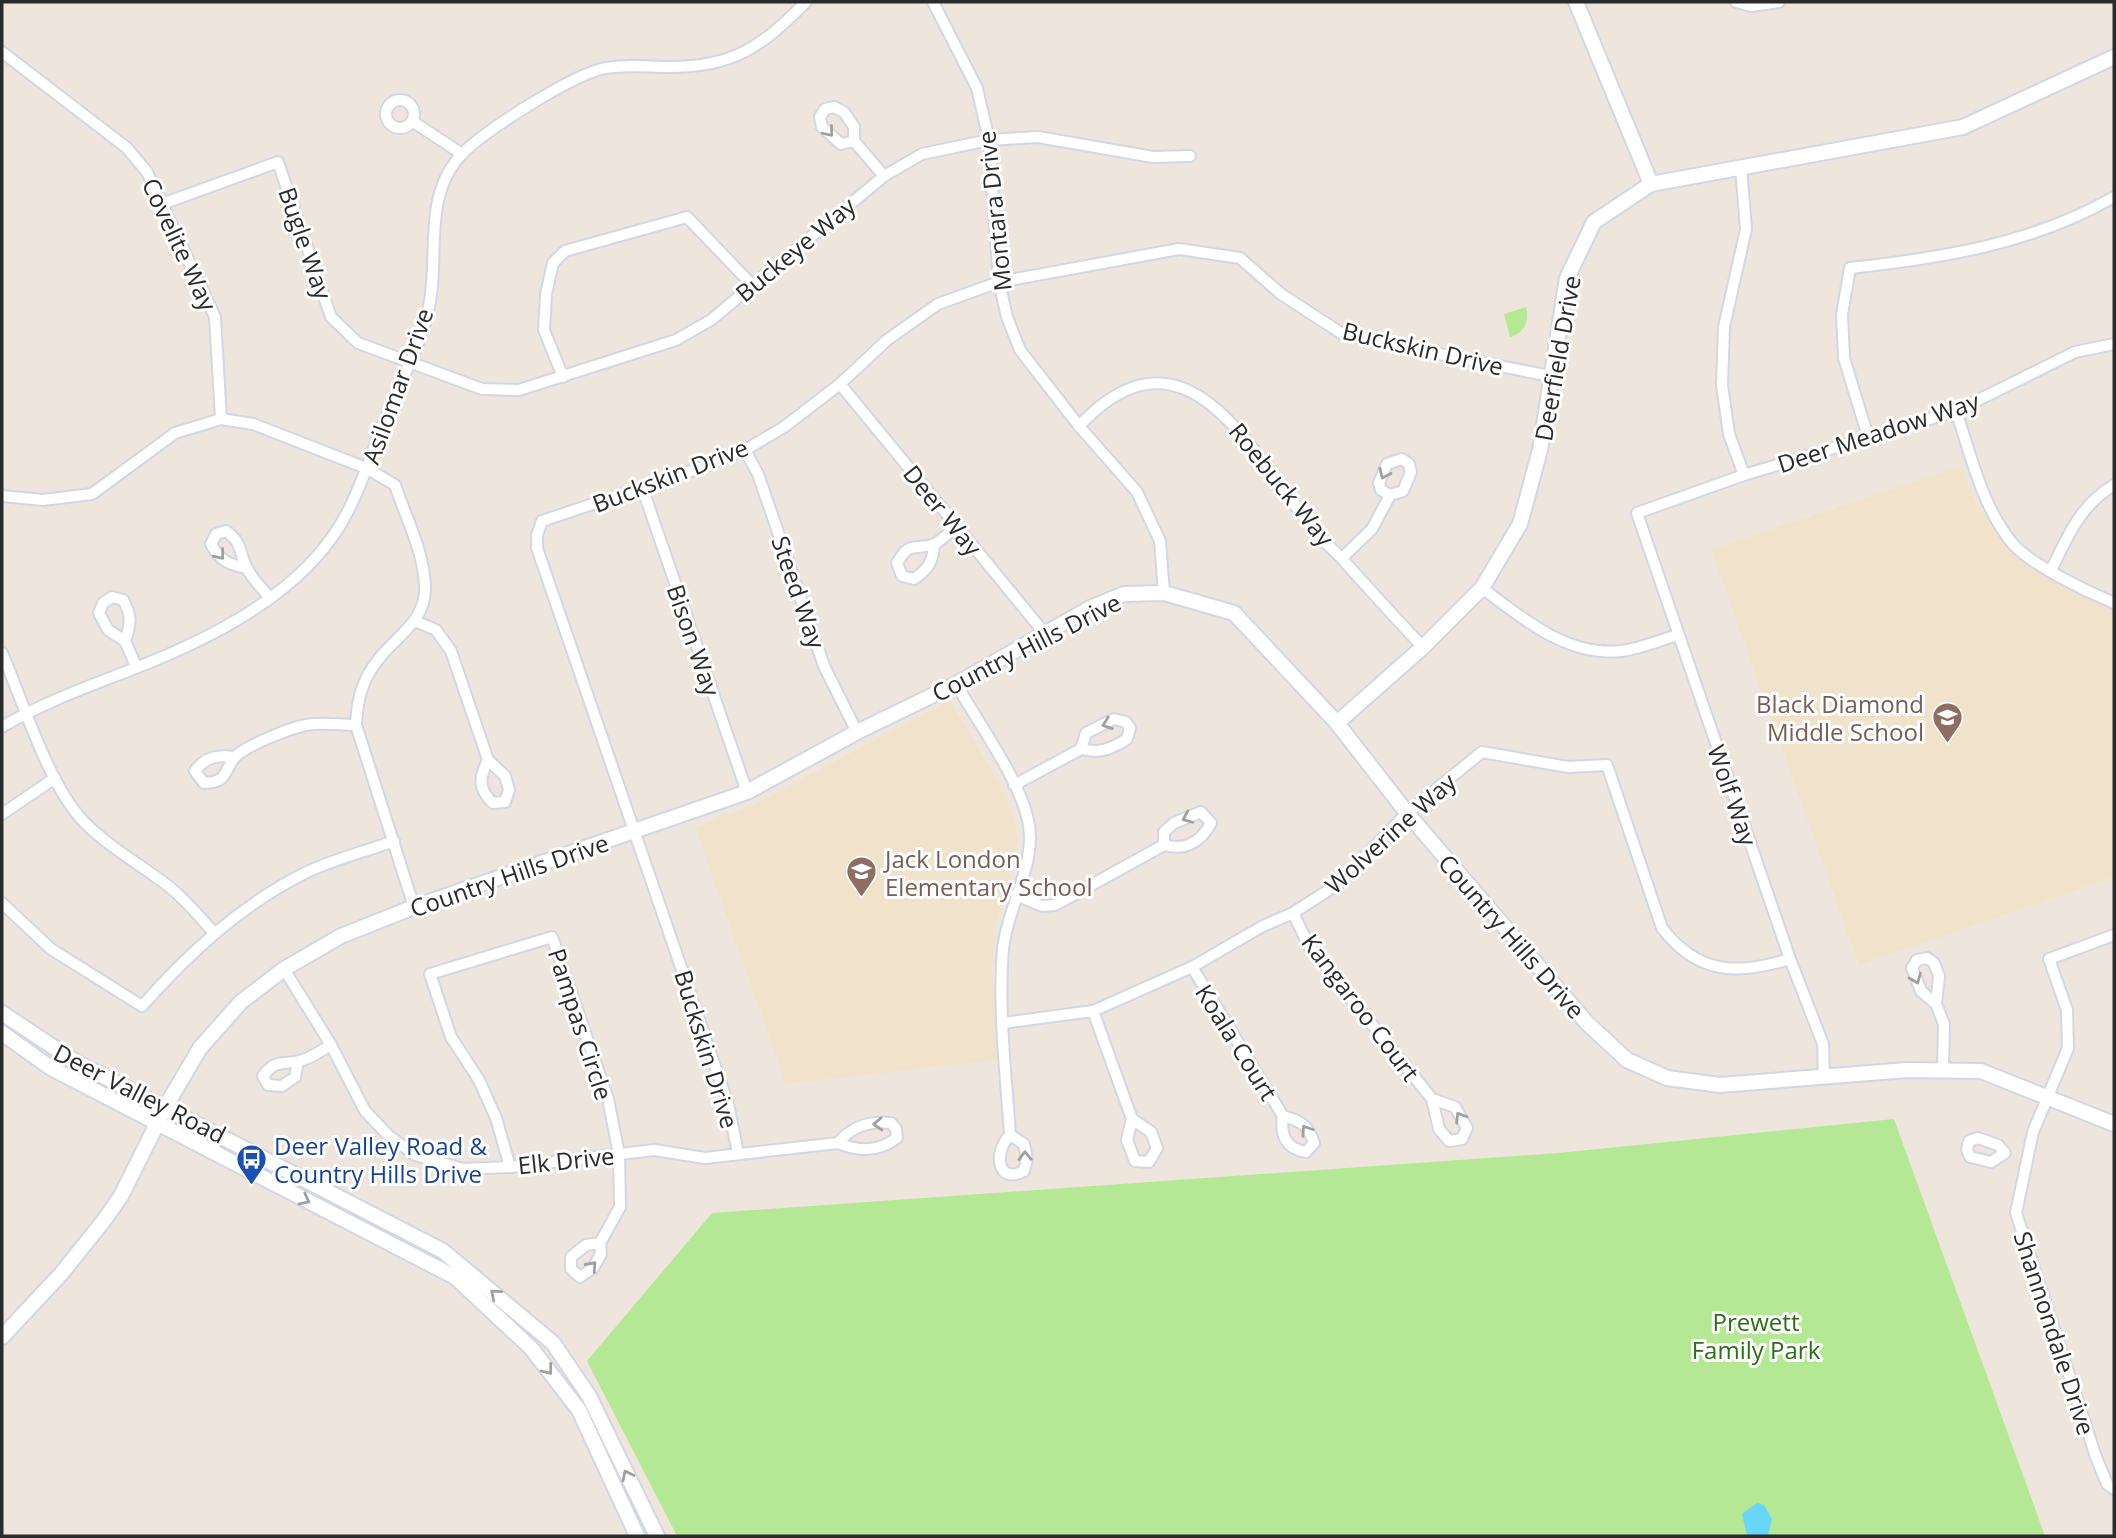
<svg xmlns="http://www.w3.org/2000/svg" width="2116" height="1538" font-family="'Open Sans',sans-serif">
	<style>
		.education { fill: #f1e3cb }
		.green { fill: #b4e895 }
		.water { fill: #69d6f7 }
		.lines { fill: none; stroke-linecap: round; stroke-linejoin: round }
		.street-casing { stroke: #d2d6e5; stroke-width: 14 }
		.secondary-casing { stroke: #d2d6e5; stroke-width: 18 }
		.street { stroke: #fff; stroke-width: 10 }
		.secondary { stroke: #fff; stroke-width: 14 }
		.oneway { stroke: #a0a0a0 }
		.labels { text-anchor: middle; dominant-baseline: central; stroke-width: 6; stroke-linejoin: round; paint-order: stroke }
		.street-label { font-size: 24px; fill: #2b2b2b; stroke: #fff }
		.education-label { font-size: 24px; fill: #785e54; stroke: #fff; text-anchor: end }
		.transit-label { font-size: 24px; fill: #164399; stroke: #fff; text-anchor: start }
		.park-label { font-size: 24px; fill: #2b6e15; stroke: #fff }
	</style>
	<rect width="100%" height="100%" fill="#eee6dc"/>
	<g class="education">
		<path d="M 1961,467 L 1977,505 L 2015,555 L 2055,581 L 2114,611 L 2114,877 L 1859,965 L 1711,549 Z"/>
		<path d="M 950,700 L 999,783 L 1015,819 L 1018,844 L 995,928 L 992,970 L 1003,1059 L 786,1084 L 695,827 L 752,806 Z"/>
	</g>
	<g class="green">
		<path d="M 1526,307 C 1530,320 1524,334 1510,337 L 1504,314 Z"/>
		<path d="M 1894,1119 L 2045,1536 L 677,1536 L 587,1361 L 712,1213 L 1558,1153 Z"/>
	</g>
	<path class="water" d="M 1757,1503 L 1764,1505 L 1772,1519 L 1768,1536 L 1747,1536 L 1742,1514 Z"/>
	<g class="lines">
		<defs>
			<g id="street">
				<path d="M 933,2 L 977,88 L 989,140 L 999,282 L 1007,317 L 1020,350 L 1079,426 L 1137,492 L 1160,541 L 1164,593"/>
				<path d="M 1736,2 L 1751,6 L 1779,2"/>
				<path d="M 2,52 L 127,148 L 147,172 L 215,317 L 221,419"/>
				<circle cx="400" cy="114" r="14"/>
				<path d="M 412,121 L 462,154"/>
				<path d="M 854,141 L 841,144 L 822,127 L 820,117 L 825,109 L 834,107 L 844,112 L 854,127 L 854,141 L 884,176"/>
				<path d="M 1741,167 L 1746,229 L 1724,327 L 1722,385 L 1729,434 L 1744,475"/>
				<path d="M 162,204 L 278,162 L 331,317 L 358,343 L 482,389 L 519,390 L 676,340 L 711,320 L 884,176 L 922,154 L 989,140 L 1038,137 L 1153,157 L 1190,156"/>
				<path d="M 563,377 L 544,330 L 546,294 L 553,263 L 565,251 L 687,217 L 752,285"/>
				<path d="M 840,384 L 1046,635"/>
				<path d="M 1956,411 C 1971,455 1982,507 2013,544 C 2031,565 2088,592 2114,603"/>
				<path d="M 1079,426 C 1185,313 1250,451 1311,526 C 1320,539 1333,549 1344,561 C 1370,590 1396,619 1423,647"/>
				<path d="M 1869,440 L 1844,358 L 1842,314 L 1850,268 C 1942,258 2032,244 2114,197"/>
				<path d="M 745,450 L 758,474 L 824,666 L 857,732"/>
				<path d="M 642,487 L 747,792"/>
				<path d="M 2,496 L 43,500 L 92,494 L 175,433 L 221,419 L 253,424 L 366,468 L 395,485 C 406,518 425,554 425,589 C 425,622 395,637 378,660 C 362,680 357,700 356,725 L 414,907"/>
				<path d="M 934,545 C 933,562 928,569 914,579 L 902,576 L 897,563 C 910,541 912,550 932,545 C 940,543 949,532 956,526"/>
				<path d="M 1342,558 L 1372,529 L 1390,495 L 1403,491 L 1411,472 L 1409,464 L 1402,459 L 1387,464 L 1379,483 L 1381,490 L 1390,495"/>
				<path d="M 246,568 C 228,564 220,561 211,544 L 216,534 L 226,531 C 245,545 238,554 248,570 C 253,580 263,589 270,598"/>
				<path d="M 2051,570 C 2068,536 2080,505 2114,485"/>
				<path d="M 1482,588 C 1522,618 1567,657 1621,651 C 1639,649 1660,640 1678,635"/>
				<path d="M 415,621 L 436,630 L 451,651 L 488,760 L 505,776 L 509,790 L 505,802 L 493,803 C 478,789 479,778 488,760"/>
				<path d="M 125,641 C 131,624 132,615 123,600 L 112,597 L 103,603 L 99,613 L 108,630 L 125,641 L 136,666"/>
				<path d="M 2,653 C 23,701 48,785 84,822 C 106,844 131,859 156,877 C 179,892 196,913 214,933"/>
				<path d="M 956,684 C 978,722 1019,779 1028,820 C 1038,863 1007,907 1003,949 C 998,1011 1006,1074 1010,1135 C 993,1152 997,1185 1024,1171 L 1027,1159 L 1024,1144 L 1010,1135"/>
				<path d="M 2,727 C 60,692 127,675 187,646 C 250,617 316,575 348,511 C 364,480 373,448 386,417 C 400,382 420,347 428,311 C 441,259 420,195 464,152 C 489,128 568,78 601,69 C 621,64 646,67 666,67 C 733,68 761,47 806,2"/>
				<path d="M 235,757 C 218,755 206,756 195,771 L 204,783 C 229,782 223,771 235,757 C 245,746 290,728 306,725 C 321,722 340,725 356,725"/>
				<path d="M 1014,785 L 1081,749 C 1100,754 1111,749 1127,739 L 1130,728 L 1126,722 L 1114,719 L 1086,733 L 1081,749"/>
				<path d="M 2,814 L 55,778"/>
				<path d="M 1016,895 L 1042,906 L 1055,905 L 1164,845 C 1185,851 1201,842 1211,823 L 1201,812 L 1174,823 L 1164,832 L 1164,845"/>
				<path d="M 2,903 L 51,949 L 142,1006 C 189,953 240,906 303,874 C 331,860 364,852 394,841"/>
				<path d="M 1293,913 L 1309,946 L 1432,1099 L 1439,1129 L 1449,1141 L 1462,1139 L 1467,1128 L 1455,1107 L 1432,1099"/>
				<path d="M 2114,935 L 2049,959 L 2067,1010 L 2068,1048 L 2033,1132 L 2016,1213 L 2096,1457 L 2107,1484 L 2114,1489"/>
				<path d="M 1192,967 L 1283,1116 C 1280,1135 1286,1149 1306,1152 L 1314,1143 C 1308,1125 1301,1121 1283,1116"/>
				<path d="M 284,969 L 331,1045 L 365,1111 L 389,1136 L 415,1155 L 463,1169 L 510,1167 L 654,1150 L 705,1158 L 838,1143 C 859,1152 878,1152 897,1138 L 896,1129 L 891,1123 C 869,1121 852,1126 838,1143"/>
				<path d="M 1936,1004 L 1921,991 L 1912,968 L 1917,960 L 1927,958 L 1934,963 L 1939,976 L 1936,1004 L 1944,1024 L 1943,1068"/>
				<path d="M 1093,1011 L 1132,1119 L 1127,1140 L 1135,1161 L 1149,1162 L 1157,1148 L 1151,1132 L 1132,1119"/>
				<path d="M 1003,1023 L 1093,1011 L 1192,967 L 1263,926 L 1293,913 L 1338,884 L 1407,813 L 1482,752 L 1568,767 L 1607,765 L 1662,928 C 1698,975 1738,975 1790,959"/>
				<path d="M 298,1062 L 295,1077 L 282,1086 L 268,1085 L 263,1076 C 275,1059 283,1065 299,1061 C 310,1059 322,1050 331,1045"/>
				<path d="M 1824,1077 L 1823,1044 L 1790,959 L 1637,513 L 1744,475 L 1956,411 L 2075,352 L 2114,344"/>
				<path d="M 1978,1138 L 1998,1145 L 2005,1153 L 1991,1162 L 1970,1157 L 1967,1149 L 1969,1141 Z"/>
				<path d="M 738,1153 L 728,1104 L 537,548 L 537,535 L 542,521 L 703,467 L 745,450 L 784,427 L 840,384 L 887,340 L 938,304 L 999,282 L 1179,249 L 1240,258 L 1281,294 L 1344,335 L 1550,376"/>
				<path d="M 510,1167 L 496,1118 L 479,1080 L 451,1037 L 430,974 L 552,937 L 608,1099 L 619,1154 L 620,1207 L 600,1243 L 601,1254 L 593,1268 L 580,1277 L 571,1269 L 571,1257 L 586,1245 L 600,1243"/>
			</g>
			<g id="secondary">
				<path d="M 1576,2 L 1651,184"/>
				<path d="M 1337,723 L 1423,647 L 1482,588 L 1520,524 L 1540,450 L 1567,278 L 1594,222 L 1651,184 L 1963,127 L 2114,57"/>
				<path d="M 2,1013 L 76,1062 L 443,1251 L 553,1343 L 589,1396 L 657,1536"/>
				<path d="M 2,1033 L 51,1068 L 455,1277 L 531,1348 L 579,1410 L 637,1536"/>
				<path d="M 2,1337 L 61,1274 L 105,1219 L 121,1196 L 166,1106 L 200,1048 L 241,1002 L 284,969 L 341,936 L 414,907 L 747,792 L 857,732 L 956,684 L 1090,608 L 1124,594 L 1164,593 L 1234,613 L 1337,723 L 1407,813 L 1587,1023 L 1627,1060 L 1667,1078 L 1720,1085 L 1907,1070 L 1981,1071 L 2114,1124"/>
			</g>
		</defs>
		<use href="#street" class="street-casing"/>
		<use href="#secondary" class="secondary-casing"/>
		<use href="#street" class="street"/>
		<use href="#secondary" class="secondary"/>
	</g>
	<defs><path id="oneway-chevron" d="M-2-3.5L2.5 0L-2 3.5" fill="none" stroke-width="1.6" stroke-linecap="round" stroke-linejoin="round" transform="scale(1.75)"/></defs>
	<g class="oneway">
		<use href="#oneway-chevron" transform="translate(829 132) rotate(50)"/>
		<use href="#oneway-chevron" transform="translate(1384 474) rotate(115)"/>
		<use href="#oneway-chevron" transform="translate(220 555) rotate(51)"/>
		<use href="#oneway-chevron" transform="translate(1107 724) rotate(161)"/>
		<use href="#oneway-chevron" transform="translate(1187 818) rotate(157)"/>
		<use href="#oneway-chevron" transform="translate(1916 979) rotate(68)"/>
		<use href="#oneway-chevron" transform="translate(1460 1117) rotate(-122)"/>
		<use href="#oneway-chevron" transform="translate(878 1124) rotate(177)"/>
		<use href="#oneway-chevron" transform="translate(1306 1130) rotate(-124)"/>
		<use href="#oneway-chevron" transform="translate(1025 1156) rotate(-91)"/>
		<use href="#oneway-chevron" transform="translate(305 1200) rotate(27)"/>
		<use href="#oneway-chevron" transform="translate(592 1266) rotate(-48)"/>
		<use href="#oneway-chevron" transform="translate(495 1294) rotate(-140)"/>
		<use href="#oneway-chevron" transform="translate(548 1370) rotate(52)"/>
		<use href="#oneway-chevron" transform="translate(627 1475) rotate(-116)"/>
	</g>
	<defs>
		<symbol id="school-pin" viewBox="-11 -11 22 30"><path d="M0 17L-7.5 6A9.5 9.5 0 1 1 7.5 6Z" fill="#8d6e63" stroke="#fff"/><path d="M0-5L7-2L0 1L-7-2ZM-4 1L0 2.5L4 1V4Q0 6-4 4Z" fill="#fff"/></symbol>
		<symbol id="bus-pin" viewBox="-11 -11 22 30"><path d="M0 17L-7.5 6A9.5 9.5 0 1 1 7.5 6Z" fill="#1a4fb4" stroke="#fff"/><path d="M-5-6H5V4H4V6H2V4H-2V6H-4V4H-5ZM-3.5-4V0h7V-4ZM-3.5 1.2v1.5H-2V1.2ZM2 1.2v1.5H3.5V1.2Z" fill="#fff"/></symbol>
	</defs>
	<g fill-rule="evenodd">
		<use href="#school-pin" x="1930" y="700" width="35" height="47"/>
		<use href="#school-pin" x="844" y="854" width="35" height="47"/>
		<use href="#bus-pin" x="234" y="1142" width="35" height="47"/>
	</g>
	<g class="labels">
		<g class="street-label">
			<text transform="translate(994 211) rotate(-96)">Montara Drive</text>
			<text transform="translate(306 243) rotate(71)">Bugle Way</text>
			<text transform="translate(180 244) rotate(65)">Covelite Way</text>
			<text transform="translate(795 249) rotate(-40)">Buckeye Way</text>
			<text transform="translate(1423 348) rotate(13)">Buckskin Drive</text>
			<text transform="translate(1557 358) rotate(-80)">Deerfield Drive</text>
			<text transform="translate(397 386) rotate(-70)">Asilomar Drive</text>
			<text transform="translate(1878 432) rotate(-18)">Deer Meadow Way</text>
			<text transform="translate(670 475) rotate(-21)">Buckskin Drive</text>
			<text transform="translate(1282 484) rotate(51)">Roebuck Way</text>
			<text transform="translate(943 510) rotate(51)">Deer Way</text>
			<text transform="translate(799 592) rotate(71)">Steed Way</text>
			<text transform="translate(694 640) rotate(71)">Bison Way</text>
			<text transform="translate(1026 647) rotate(-27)">Country Hills Drive</text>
			<text transform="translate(1733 795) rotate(71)">Wolf Way</text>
			<text transform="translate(1390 833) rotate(-42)">Wolverine Way</text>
			<text transform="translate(509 875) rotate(-19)">Country Hills Drive</text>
			<text transform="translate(1512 936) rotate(49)">Country Hills Drive</text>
			<text transform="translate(1361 1007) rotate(53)">Kangaroo Court</text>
			<text transform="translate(581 1024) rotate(72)">Pampas Circle</text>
			<text transform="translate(1237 1042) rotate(58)">Koala Court</text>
			<text transform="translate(707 1049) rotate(73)">Buckskin Drive</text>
			<text transform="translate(140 1093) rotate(27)">Deer Valley Road</text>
			<text transform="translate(566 1160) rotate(-6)">Elk Drive</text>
			<text transform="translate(2055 1333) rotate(72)">Shannondale Drive</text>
		</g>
		<g class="education-label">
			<text x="1924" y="703">Black Diamond<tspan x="1924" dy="28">Middle School</tspan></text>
			<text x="885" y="858" text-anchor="start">Jack London<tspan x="885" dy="28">Elementary School</tspan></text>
		</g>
		<g class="transit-label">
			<text x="274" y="1145">Deer Valley Road &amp;<tspan x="274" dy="28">Country Hills Drive</tspan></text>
		</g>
		<g class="park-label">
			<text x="1756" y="1321">Prewett<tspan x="1756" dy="28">Family Park</tspan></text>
		</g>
	</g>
	<rect width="2116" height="1538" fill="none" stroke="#2b2b2b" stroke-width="7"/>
</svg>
